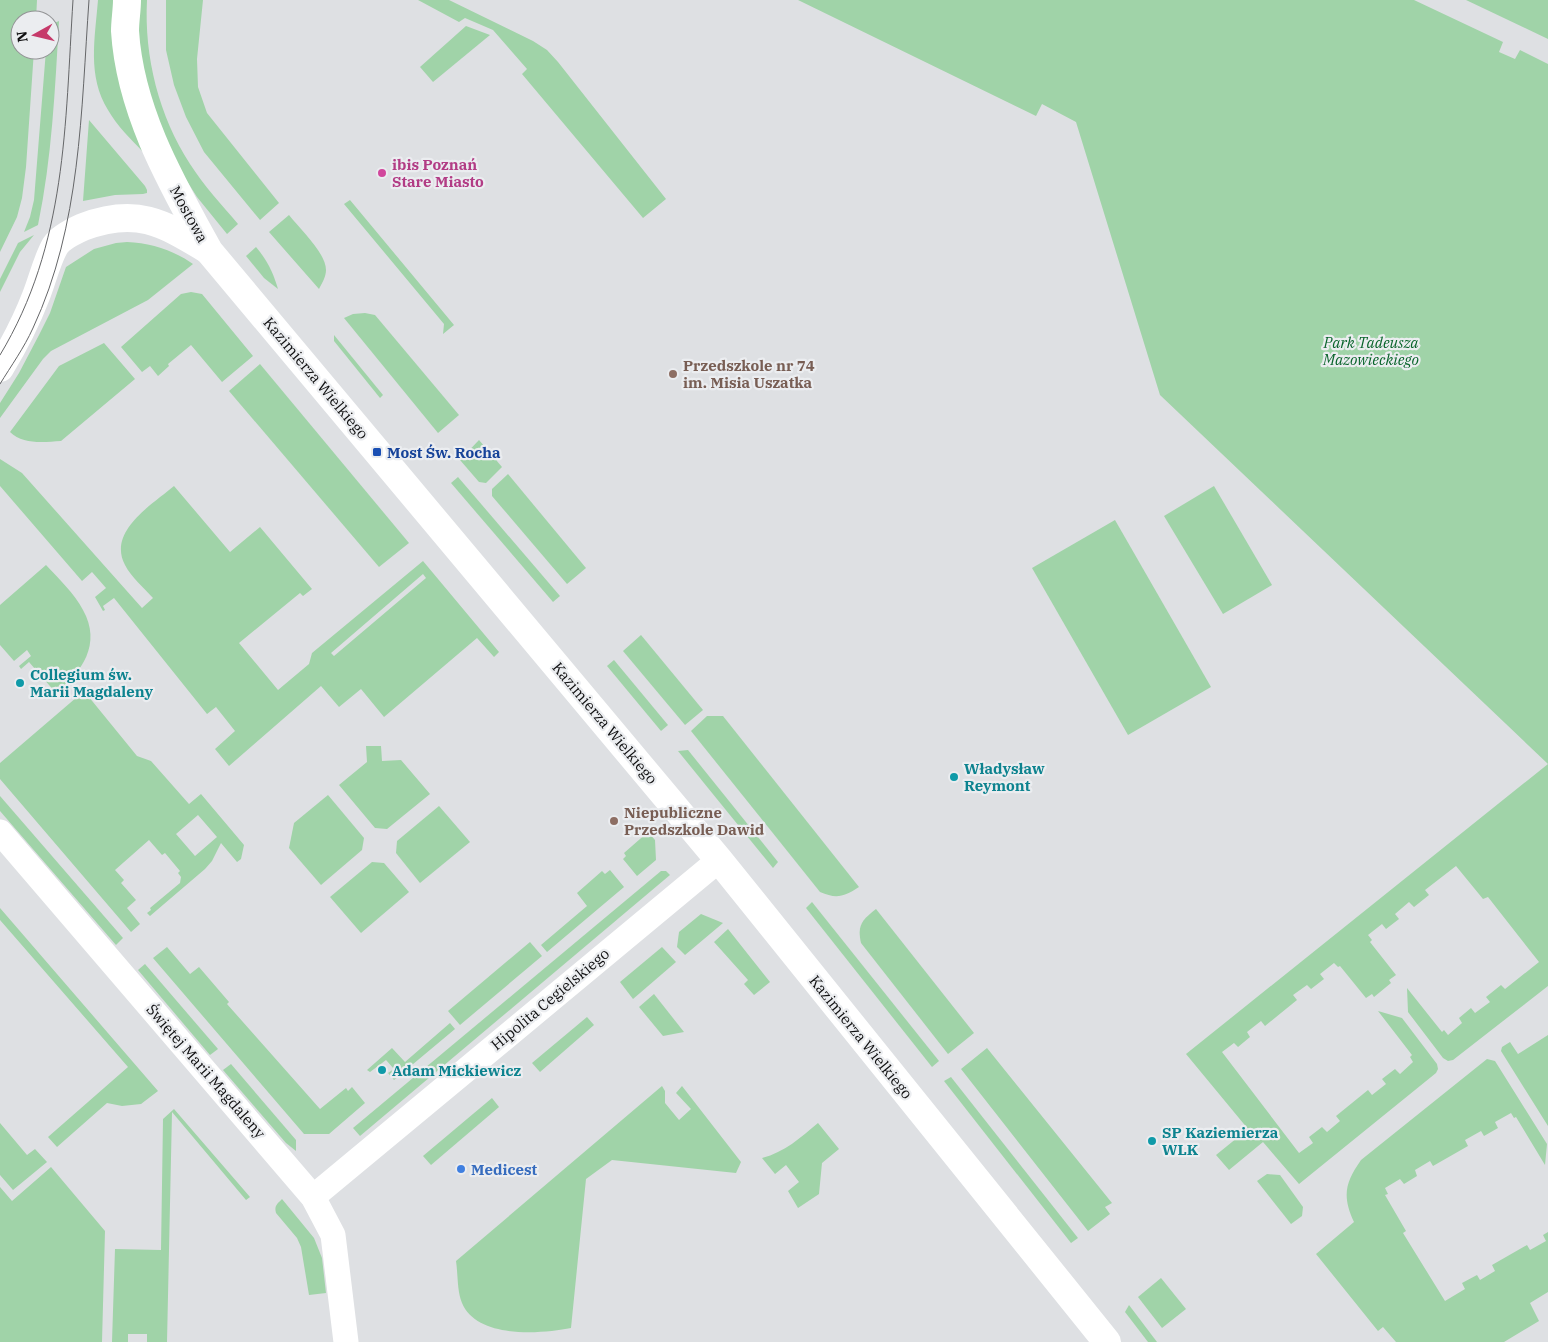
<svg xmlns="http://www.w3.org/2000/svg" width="1548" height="1342" font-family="'IBM Plex Serif',serif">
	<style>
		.green { fill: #a0d3a8; fill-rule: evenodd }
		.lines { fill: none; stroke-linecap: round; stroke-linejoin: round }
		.street { stroke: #fff; stroke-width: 25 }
		.secondary { stroke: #fff; stroke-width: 28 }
		.tram { stroke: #656668; stroke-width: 1 }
		.hotel-dot { fill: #d1479c; stroke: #ebedf0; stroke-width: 2 }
		.education-dot { fill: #8d6e63; stroke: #ebedf0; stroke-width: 2 }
		.transit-dot { fill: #1a4fb4; stroke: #ebedf0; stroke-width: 2 }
		.culture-dot { fill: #0f9aa8; stroke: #ebedf0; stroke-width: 2 }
		.shop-dot { fill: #3f7fe0; stroke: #ebedf0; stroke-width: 2 }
		.labels { text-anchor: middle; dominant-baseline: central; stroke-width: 4.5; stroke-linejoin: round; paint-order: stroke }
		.hotel-label { font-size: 15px; font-weight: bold; fill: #b23c85; stroke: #ebedf0; text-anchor: start }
		.street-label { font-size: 15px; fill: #0f0f10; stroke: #ebedf0 }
		.park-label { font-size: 15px; font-style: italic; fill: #08642a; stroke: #ebedf0 }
		.education-label { font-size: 15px; font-weight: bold; fill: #785e54; stroke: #ebedf0; text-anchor: start }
		.transit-label { font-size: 15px; font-weight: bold; fill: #164399; stroke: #ebedf0; text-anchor: start }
		.culture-label { font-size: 15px; font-weight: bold; fill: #0d838f; stroke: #ebedf0; text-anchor: start }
		.shop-label { font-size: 15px; font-weight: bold; fill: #366cbe; stroke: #ebedf0; text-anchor: start }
	</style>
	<rect width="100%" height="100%" fill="#dee0e3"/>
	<g class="green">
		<path d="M 0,0 L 37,0 L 36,20 L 20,20 L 20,50 L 34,50 L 26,167 L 22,198 L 17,217 L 0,252 Z"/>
		<path d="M 98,0 L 114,0 L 145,152 L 143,152 C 131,139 117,126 108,110 C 87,76 95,38 98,0 Z"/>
		<path d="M 136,0 L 147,0 C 144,57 159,116 190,164 C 204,186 222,205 238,224 L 227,234 L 197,197 L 171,156 L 144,82 L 139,48 Z"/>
		<path d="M 166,0 L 203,0 L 197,59 L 198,87 L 207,113 L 279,203 L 260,220 L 204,152 L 186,117 L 174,85 L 166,50 Z"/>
		<path d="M 418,0 L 449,0 L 533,41 L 547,50 L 558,62 L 666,199 L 643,218 L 522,74 L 527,69 L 493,30 L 465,18 L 459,22 Z"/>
		<path d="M 798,0 L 1414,0 L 1503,42 L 1499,52 L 1515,59 L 1520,50 L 1548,64 L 1548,986 L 1453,1060 L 1448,1061 L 1443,1058 L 1408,1012 L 1407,988 L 1442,1032 L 1444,1030 L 1448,1035 L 1462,1023 L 1459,1018 L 1471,1008 L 1475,1013 L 1490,1002 L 1486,997 L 1501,985 L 1505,989 L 1539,962 L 1488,897 L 1483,899 L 1456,866 L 1425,890 L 1429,895 L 1414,907 L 1409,902 L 1395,914 L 1399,919 L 1386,929 L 1382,924 L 1368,935 L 1372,940 L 1370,942 L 1396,975 L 1389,980 L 1391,983 L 1374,997 L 1372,994 L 1366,998 L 1340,966 L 1338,967 L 1334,963 L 1320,974 L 1324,979 L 1311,989 L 1307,985 L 1293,995 L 1297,1000 L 1265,1026 L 1261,1021 L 1247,1032 L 1250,1037 L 1238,1047 L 1234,1043 L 1222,1052 L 1299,1153 L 1313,1143 L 1309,1137 L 1322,1127 L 1327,1132 L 1340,1121 L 1336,1116 L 1368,1090 L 1372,1095 L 1386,1084 L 1382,1079 L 1395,1069 L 1400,1074 L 1413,1062 L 1410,1057 L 1412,1055 L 1378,1011 L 1402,1018 L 1437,1064 L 1438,1069 L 1436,1073 L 1299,1184 L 1263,1142 L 1229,1170 L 1216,1155 L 1248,1129 L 1186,1054 L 1548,764 L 1160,395 L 1076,122 L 1042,104 L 1036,116 Z"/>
		<path d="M 1466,0 L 1548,0 L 1548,39 Z"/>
		<path d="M 59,21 C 55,89 52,158 38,225 L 24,232 L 30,217 L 34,200 L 46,50 L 50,50 L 50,25 Z"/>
		<path d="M 466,26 L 490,35 L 433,82 L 420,67 Z"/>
		<path d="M 89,120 L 145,186 L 147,190 L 147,193 L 143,194 L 115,195 L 83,201 Z"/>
		<path d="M 350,200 L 454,325 L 443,334 L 444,324 L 344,204 Z"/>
		<path d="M 289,215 C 300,229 326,253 326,270 C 326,277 322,283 319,289 L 269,232 Z"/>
		<path d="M 34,235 L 20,252 L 0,292 L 0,279 L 18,243 Z"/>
		<path d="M 127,242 C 151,243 173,250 193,264 L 148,300 L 51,351 L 43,359 L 0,418 L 0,403 L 19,373 L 39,335 L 50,313 L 66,267 L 94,249 L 116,243 Z"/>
		<path d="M 256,247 C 267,260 273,272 278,289 L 264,278 L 246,256 Z"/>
		<path d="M 191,292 L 202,294 L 253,356 L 222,382 L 191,345 L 168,364 L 169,366 L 158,376 L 150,366 L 142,372 L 121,347 L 181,294 Z"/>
		<path d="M 365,313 L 375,315 L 459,415 L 438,433 L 344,318 L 353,314 Z"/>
		<path d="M 334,335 L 383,395 L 380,398 L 334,341 Z"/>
		<path d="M 104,343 L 135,379 L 61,441 C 44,442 23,445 10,432 L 59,366 Z"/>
		<path d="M 260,364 L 409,543 L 379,567 L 229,391 Z"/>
		<path d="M 479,440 L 502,467 L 486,483 L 479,482 L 460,460 Z"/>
		<path d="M 0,459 L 22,473 L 142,608 L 153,598 C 144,588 131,577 125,565 C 107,531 153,504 174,486 L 230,552 L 260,527 L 312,589 L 303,596 L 300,593 L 239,643 L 278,690 L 309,664 L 312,653 L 423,561 L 499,652 L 494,657 L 477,638 L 384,717 L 361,689 L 339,707 L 321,686 L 229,766 L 215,749 L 235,731 L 216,707 L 207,714 L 114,598 L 103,606 L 105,610 L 103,611 L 95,597 L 106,588 L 92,572 L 82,581 L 0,486 ZM 423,574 L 426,578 L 334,656 L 331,653 Z"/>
		<path d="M 508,474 L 586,568 L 567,584 L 492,496 L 492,489 Z"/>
		<path d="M 458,477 L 560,596 L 553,602 L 451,483 Z"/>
		<path d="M 1214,486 L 1272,585 L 1223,614 L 1164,516 Z"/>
		<path d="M 1115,520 L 1211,687 L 1128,735 L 1032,568 Z"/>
		<path d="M 46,565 C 59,579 74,593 83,610 C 102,644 82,672 56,693 L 29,662 L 21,669 L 19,666 L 31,656 L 27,650 L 14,661 L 0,645 L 0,605 Z"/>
		<path d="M 641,635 L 703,710 L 685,725 L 623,651 Z"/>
		<path d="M 614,660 L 668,725 L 661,731 L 607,666 Z"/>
		<path d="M 84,691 L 137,756 L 151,761 L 189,804 L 201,794 L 244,845 L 241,859 L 237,862 L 221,843 L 212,861 L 205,869 L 150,916 L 147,913 L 151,910 L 150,908 L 180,883 L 181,877 L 178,873 L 180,871 L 165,853 L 162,855 L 149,840 L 115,870 L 124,880 L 121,883 L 136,900 L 127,908 L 140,924 L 131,932 L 0,779 L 0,763 ZM 198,815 L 217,837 L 195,856 L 176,834 Z"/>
		<path d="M 707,716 L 723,716 L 859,887 C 844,897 836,899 820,892 L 691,731 Z"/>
		<path d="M 366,746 L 381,746 L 382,761 L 401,760 L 430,794 L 387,829 L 375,828 L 339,785 L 367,762 Z"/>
		<path d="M 688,750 L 778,862 L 773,868 L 678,751 Z"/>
		<path d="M 328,795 L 364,838 L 362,850 L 321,885 L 289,848 L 294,823 Z"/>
		<path d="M 0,796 L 123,938 L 116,945 L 0,811 Z"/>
		<path d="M 439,806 L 470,842 L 420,883 L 396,853 L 397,841 Z"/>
		<path d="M 648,832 L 655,840 L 656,860 L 637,876 L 623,859 L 626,856 L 624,853 Z"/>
		<path d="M 372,862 L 384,863 L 409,892 L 361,933 L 330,897 Z"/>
		<path d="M 610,870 L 624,887 L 547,952 L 541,945 L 587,906 L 577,893 L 602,871 L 605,874 Z"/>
		<path d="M 661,871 L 666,871 L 670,875 L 360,1136 L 353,1128 Z"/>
		<path d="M 812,902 L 939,1061 L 932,1067 L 806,908 Z"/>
		<path d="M 0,908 L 158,1091 L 141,1104 L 122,1106 L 107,1103 L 57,1147 L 48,1137 L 128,1067 L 0,920 Z"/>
		<path d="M 876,909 L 974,1033 L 948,1054 L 861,943 C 857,925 862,920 876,909 Z"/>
		<path d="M 701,914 L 723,923 L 685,955 L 677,947 L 679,932 Z"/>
		<path d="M 728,929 L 770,982 L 754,995 L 744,984 L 748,980 L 714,942 Z"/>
		<path d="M 530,942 L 542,956 L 460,1025 L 448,1011 Z"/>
		<path d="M 167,947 L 190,974 L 199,967 L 229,1002 L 227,1004 L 320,1109 L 346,1088 L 348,1091 L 352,1087 L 365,1103 L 329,1134 L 304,1134 L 153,958 Z"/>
		<path d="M 662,947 L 676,962 L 633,999 L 620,982 Z"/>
		<path d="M 145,964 L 218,1049 L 210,1055 L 138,970 Z"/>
		<path d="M 654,994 L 684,1032 L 663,1036 L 639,1007 Z"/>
		<path d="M 587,1017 L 594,1025 L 540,1072 L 532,1063 Z"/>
		<path d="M 450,1023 L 455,1029 L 394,1080 L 388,1073 L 394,1069 L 386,1060 L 370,1072 L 367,1070 L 392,1048 L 405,1062 Z"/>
		<path d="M 1548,1035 L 1548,1126 L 1501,1051 L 1502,1047 L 1510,1042 L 1518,1054 Z"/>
		<path d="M 987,1048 L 1112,1203 L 1105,1207 L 1110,1214 L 1088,1231 L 961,1069 Z"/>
		<path d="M 1487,1059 L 1495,1061 L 1547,1144 L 1545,1165 L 1516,1117 L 1514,1118 L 1511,1113 L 1495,1122 L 1498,1128 L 1484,1136 L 1481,1131 L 1465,1140 L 1468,1146 L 1433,1166 L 1430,1161 L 1415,1170 L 1417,1176 L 1404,1184 L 1400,1179 L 1385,1188 L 1388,1194 L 1385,1195 L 1406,1231 L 1403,1233 L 1445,1301 L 1465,1289 L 1462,1283 L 1477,1275 L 1480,1280 L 1495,1271 L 1492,1265 L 1527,1245 L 1530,1250 L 1546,1241 L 1543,1235 L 1548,1232 L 1548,1292 L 1530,1303 L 1539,1321 L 1504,1342 L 1396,1342 L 1383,1327 L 1378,1331 L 1316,1254 L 1354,1222 C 1342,1196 1345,1183 1361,1160 Z"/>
		<path d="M 231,1064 L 296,1140 L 296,1151 L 286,1143 L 223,1070 Z"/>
		<path d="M 951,1077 L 1078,1238 L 1071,1243 L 944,1081 Z"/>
		<path d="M 662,1086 L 665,1091 L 665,1103 L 679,1120 L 691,1109 L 676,1093 L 682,1086 L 741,1162 L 736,1173 L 612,1160 L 586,1179 L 571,1328 C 541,1334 477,1339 462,1303 C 457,1291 458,1274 456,1261 Z"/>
		<path d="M 492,1098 L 499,1107 L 431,1165 L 423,1156 Z"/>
		<path d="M 174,1109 L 250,1197 L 246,1200 L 172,1112 L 167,1342 L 147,1342 L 147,1334 L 128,1334 L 128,1342 L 112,1342 L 115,1249 L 161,1250 L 163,1119 Z"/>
		<path d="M 0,1123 L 27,1155 L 35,1149 L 47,1162 L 13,1190 L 0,1175 Z"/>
		<path d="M 818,1123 L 839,1149 L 822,1163 L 819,1194 L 798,1208 L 788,1191 L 799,1182 L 786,1165 L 775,1174 L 762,1158 C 785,1152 800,1138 818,1123 Z"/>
		<path d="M 51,1167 L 105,1231 L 102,1342 L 0,1342 L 0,1187 L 12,1201 Z"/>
		<path d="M 1267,1174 L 1280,1175 L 1303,1207 L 1302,1216 L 1291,1224 L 1257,1181 Z"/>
		<path d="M 282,1199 L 314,1238 L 322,1258 L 326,1293 L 309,1295 L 301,1247 L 297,1238 L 276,1213 C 274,1206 277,1204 282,1199 Z"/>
		<path d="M 1161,1278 L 1186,1309 L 1162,1328 L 1138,1297 Z"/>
		<path d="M 1129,1305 L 1157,1342 L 1148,1342 L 1125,1312 Z"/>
	</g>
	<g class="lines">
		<g class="street">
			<path d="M 0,832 L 313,1197 L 333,1235 L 346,1342"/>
			<path d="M 313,1197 L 719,860"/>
		</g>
		<g class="secondary">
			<path d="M 127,0 C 127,10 125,21 125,31 C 130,111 171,182 209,251 L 719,860 L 1107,1342"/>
			<path d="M 0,368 C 14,345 26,322 36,296 C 42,281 47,260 55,246 C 60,238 74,231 83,227 C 136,207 162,222 208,250"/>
		</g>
		<g class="tram">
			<path d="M 0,355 C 67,244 65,125 73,0"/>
			<path d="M 0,384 C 11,366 24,348 33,328 C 81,225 81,112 89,0"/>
		</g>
	</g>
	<circle class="hotel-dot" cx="382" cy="173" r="5"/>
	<g class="education-dot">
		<circle cx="673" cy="374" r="5"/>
		<circle cx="614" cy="821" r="5"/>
	</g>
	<rect class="transit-dot" x="372" y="447" width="10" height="10" rx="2.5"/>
	<g class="culture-dot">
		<circle cx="20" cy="683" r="5"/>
		<circle cx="954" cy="777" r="5"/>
		<circle cx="382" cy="1070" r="5"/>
		<circle cx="1152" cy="1141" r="5"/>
	</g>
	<circle class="shop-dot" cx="461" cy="1169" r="5"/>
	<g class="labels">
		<g class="hotel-label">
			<text x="392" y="164">ibis Poznań<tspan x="392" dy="17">Stare Miasto</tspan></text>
		</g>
		<g class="street-label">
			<text transform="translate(189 214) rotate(61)">Mostowa</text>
			<text transform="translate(316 378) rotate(50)">Kazimierza Wielkiego</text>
			<text transform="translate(605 723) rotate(50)">Kazimierza Wielkiego</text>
			<text transform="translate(550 999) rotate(-40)">Hipolita Cegielskiego</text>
			<text transform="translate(861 1037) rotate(51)">Kazimierza Wielkiego</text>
			<text transform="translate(206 1071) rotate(49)">Świętej Marii Magdaleny</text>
		</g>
		<g class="park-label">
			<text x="1371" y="342">Park Tadeusza<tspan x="1371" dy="17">Mazowieckiego</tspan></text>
		</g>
		<g class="education-label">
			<text x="683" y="365">Przedszkole nr 74<tspan x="683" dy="17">im. Misia Uszatka</tspan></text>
			<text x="624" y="812">Niepubliczne<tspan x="624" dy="17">Przedszkole Dawid</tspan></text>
		</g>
		<g class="transit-label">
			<text x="387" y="452">Most Św. Rocha</text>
		</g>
		<g class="culture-label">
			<text x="30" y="674">Collegium św.<tspan x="30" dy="17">Marii Magdaleny</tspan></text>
			<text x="964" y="768">Władysław<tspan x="964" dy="17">Reymont</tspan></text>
			<text x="392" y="1070">Adam Mickiewicz</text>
			<text x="1162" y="1132">SP Kaziemierza<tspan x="1162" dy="17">WLK</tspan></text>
		</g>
		<g class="shop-label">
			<text x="471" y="1169">Medicest</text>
		</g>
	</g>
	<g transform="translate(35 35) rotate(262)"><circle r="24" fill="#ebedf0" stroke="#939496"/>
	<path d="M0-4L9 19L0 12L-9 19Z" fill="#c63a6a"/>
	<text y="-8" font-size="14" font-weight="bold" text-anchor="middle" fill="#0f0f10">N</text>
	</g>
</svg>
